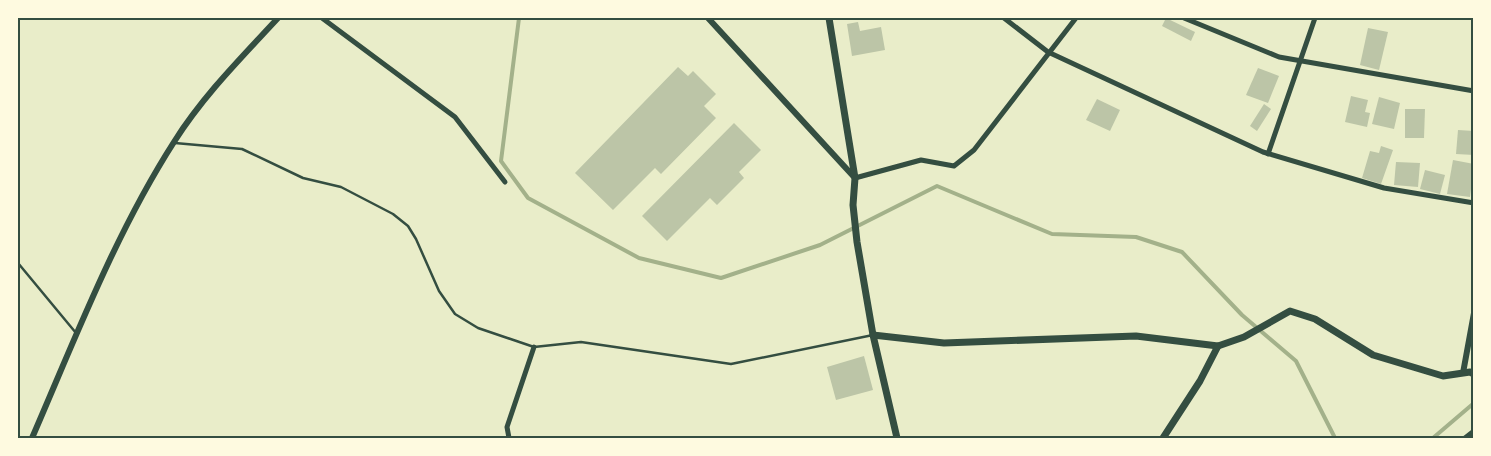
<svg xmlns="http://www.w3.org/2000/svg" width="1491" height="456" font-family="'Varela Round',sans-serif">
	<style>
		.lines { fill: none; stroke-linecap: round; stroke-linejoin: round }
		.stream { stroke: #a3b18a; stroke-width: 4 }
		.building { fill: #bcc5a7 }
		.service { stroke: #344e41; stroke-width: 2.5 }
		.minor { stroke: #344e41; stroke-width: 5 }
		.tertiary { stroke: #344e41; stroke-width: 6 }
		.secondary { stroke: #344e41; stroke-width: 7 }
		.neatline { fill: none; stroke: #344e41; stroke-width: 2 }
	</style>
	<rect width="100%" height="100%" fill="#e9edc9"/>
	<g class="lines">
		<g class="stream">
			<path d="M 519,18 L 501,161 L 528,198 L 639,258 L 721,278 L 820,245 L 937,186 L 1052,234 L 1136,237 L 1182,252 L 1242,315 L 1296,361 L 1335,438"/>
			<path d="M 1433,438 L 1474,403"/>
		</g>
	</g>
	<g class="building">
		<path d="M 1166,18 L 1195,32 L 1191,41 L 1162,26 Z"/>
		<path d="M 858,22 L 860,31 L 881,27 L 885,50 L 852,56 L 847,24 Z"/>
		<path d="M 1368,28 L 1388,32 L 1379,70 L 1360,65 Z"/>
		<path d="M 678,67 L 688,76 L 693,71 L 716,94 L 704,106 L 716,118 L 661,174 L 655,168 L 613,210 L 575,173 Z"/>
		<path d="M 1258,68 L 1279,76 L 1268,103 L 1246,95 Z"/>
		<path d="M 1351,96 L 1368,100 L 1365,112 L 1370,113 L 1367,127 L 1345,122 Z"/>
		<path d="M 1379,97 L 1400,103 L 1394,129 L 1372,124 Z"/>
		<path d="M 1097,99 L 1120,110 L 1110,131 L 1086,120 Z"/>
		<path d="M 1264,104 L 1271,109 L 1257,131 L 1250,126 Z"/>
		<path d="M 1405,109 L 1425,109 L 1424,138 L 1405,138 Z"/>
		<path d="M 734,123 L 761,150 L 739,172 L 744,178 L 717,205 L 710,198 L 667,241 L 642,216 Z"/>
		<path d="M 1458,130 L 1474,131 L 1474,155 L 1456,154 Z"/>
		<path d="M 1381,146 L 1393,150 L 1381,184 L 1362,178 L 1370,151 L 1379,153 Z"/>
		<path d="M 1453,160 L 1474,164 L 1470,197 L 1447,194 Z"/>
		<path d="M 1396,162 L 1420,163 L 1418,187 L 1394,185 Z"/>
		<path d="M 1425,170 L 1445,175 L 1440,194 L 1420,189 Z"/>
		<path d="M 864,356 L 873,390 L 836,400 L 827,367 Z"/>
	</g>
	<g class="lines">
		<g class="service">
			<path d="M 175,143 L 242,149 L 303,178 L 341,187 L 393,214 L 408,226 L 416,239 L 439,291 L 455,314 L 478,328 L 534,347 L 581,342 L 731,364 L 873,335"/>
			<path d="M 18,263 L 76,333"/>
		</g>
		<g class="minor">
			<path d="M 322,18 L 455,117 L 505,182"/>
			<path d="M 1004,18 L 1048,52 L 1263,152 L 1384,188 L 1474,203"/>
			<path d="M 1184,18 L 1279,57 L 1474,91"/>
			<path d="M 1268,154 L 1315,18"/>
			<path d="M 855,178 L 921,160 L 954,166 L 974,150 L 1076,18"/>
			<path d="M 509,438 L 507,427 L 534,347"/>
			<path d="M 1465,438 L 1474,431"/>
		</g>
		<g class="tertiary">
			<path d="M 708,18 L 855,178"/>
			<path d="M 1463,373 L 1474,313"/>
			<path d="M 32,438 C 75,339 115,234 174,142 C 203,96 241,58 278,18"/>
		</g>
		<g class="secondary">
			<path d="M 829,18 L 855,178 L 853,205 L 857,242 L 873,335 L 897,438"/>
			<path d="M 873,335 L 944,343 L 1136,336 L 1218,346"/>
			<path d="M 1163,438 L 1200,381 L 1218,346 L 1244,337 L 1290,311 L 1315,319 L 1373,355 L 1443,376 L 1470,372 L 1474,374"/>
		</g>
	</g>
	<rect width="1491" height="456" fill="none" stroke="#fefae0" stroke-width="38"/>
	<rect x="19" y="19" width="1453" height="418" class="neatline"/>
</svg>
